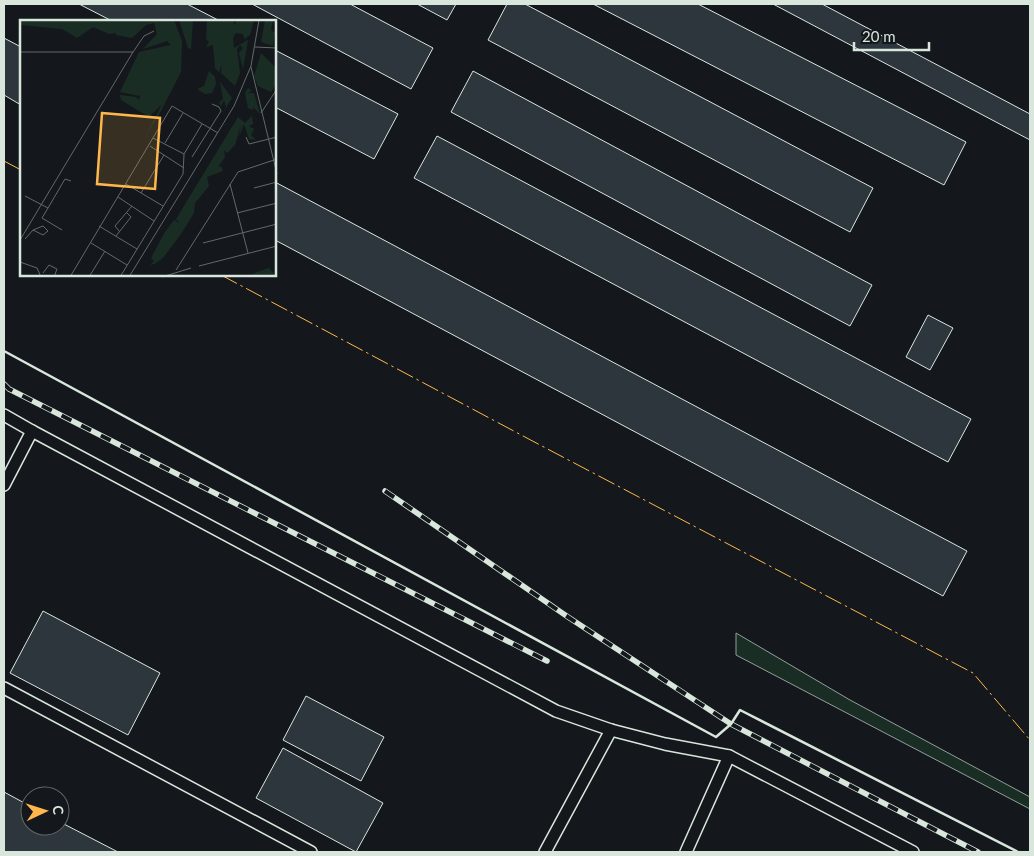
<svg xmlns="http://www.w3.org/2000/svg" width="1034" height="856" font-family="Lato,sans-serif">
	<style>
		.green { fill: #1a2d24; stroke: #939e99 }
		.building { fill: #2c363c; stroke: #d8e6dc }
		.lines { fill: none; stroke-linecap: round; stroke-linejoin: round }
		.lane-casing { stroke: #d8e6dc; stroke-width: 14 }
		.lane { stroke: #14181c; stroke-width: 11 }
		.rail-casing { stroke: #d8e6dc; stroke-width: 5.5 }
		.rail { stroke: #14181c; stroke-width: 4; stroke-dasharray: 11; stroke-linecap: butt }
		.wall { stroke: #d8e6dc; stroke-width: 2.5 }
		.power { stroke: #ffb74d; stroke-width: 1; stroke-dasharray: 18 4 2.5 4; stroke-linecap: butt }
		.inset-road { fill: none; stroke: #626a69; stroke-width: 1 }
		.view { fill: #ffb74d; fill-opacity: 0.15; stroke: #ffb74d; stroke-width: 2.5 }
		.inset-edge { fill: none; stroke: #d8e6dc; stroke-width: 2.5 }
	</style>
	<rect width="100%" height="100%" fill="#14181c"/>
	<path class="green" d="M 736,633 L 850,700 L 1030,797 L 1030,809 L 736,655 Z"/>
	<g class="building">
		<path d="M 79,4 L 187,4 L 220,21 L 112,21 Z"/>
		<path d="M 252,4 L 350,4 L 433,48 L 411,89 Z"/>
		<path d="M 417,4 L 456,4 L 447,20 Z"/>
		<path d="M 507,4 L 525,4 L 873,188 L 850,232 L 488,40 Z"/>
		<path d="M 593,4 L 698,4 L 966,142 L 944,185 Z"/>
		<path d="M 773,4 L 822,4 L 1030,114 L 1030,140 Z"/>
		<path d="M 4,38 L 21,47 L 21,105 L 4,95 Z"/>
		<path d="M 275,50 L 398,114 L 374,159 L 275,107 Z"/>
		<path d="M 473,71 L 872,285 L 850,326 L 451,112 Z"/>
		<path d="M 437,136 L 971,419 L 948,462 L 414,178 Z"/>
		<path d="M 275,182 L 967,551 L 943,596 L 275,240 Z"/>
		<path d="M 928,315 L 953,328 L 930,370 L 906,357 Z"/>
		<path d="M 43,611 L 160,673 L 128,735 L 10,673 Z"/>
		<path d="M 306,696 L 384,737 L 361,781 L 283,740 Z"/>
		<path d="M 283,748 L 383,803 L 356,852 L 256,798 Z"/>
		<path d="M 4,792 L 30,806 L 30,826 L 60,826 L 60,822 L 118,852 L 4,852 Z"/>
	</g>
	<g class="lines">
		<defs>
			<g id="lane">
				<path d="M 4,415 L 32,431 L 556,711 L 611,730 L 665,744 L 729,756 L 913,852"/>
				<path d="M 4,485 L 32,431"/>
				<path d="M 4,688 L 311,852"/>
				<path d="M 545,852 L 611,730"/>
				<path d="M 686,852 L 729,756"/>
			</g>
		</defs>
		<use href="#lane" class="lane-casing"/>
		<use href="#lane" class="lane"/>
		<defs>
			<g id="rail">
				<path d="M 4,384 L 9,389 L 547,661"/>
				<path d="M 385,491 L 568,617 L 731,724 L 978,852"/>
			</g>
		</defs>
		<use href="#rail" class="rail-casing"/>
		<use href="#rail" class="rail"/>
		<path class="wall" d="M 4,351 L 716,737 L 731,724 L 740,710 L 1018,852"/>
		<g class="power">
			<path d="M 4,161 L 21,170"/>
			<path d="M 221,275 L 540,445 L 973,673 L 1030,740"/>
		</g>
	</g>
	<g transform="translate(20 20)">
		<rect width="256" height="256" fill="#14181c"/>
		<path d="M 0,0 L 154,0 L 162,21 L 161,52 L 141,91 L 125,117 L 142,84 L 129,97 L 101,80 L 100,75 L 116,77 L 119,80 L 120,76 L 135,79 L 100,72 L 119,32 L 151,25 L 147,21 L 123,29 L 137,14 L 134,3 L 126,5 L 112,18 L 96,15 L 96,13 L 89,14 L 73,7 L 57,18 L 42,9 L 0,5 ZM 159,0 L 173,0 L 171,29 L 168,28 ZM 187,0 L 213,0 L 215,6 L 216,0 L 234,0 L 230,15 L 224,19 L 223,14 L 216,13 L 213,18 L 214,28 L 228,20 L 223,49 L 219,33 L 223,28 L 220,25 L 217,29 L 220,53 L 215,66 L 201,53 L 202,44 L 199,52 L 195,48 L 193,25 L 186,27 L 189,22 L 186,19 ZM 245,0 L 253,0 L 251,10 L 255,13 L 256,5 L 253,26 L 241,22 ZM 241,33 L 256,48 L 256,64 L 251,72 L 238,66 L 234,56 ZM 189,51 L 195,57 L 196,64 L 192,73 L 185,74 L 177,69 L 184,66 ZM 200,62 L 212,78 L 201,96 L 206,87 L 204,80 L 201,86 L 199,83 L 203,79 ZM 228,68 L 232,71 L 227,73 L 234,73 L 240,94 L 233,87 L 233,90 L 228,88 L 225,73 ZM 232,96 L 233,104 L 229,106 L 234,109 L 231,115 L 236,120 L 229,119 L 224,104 L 219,117 L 221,105 L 215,125 L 207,133 L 204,130 L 205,137 L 198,147 L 201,146 L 203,151 L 187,157 L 189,166 L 175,183 L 174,193 L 161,214 L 143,238 L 134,244 L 130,245 L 134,241 L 131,238 L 145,212 L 154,200 L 160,203 L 156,199 L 215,102 L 218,97 L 225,103 ZM 249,248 L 256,256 L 229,256 L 237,252 Z" fill="#1a2d24"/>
		<path class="inset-road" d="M 235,27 L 257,28M 0,32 L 113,32M 231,47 L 257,154M 241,93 L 257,69M 226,117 L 229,124 L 257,117M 133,118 L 164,134M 145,123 L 163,93M 130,126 L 164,148M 172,137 L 201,91 L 199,87 L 192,84M 106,164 L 143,186M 210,164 L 228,233M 234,168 L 257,162M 121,173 L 144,135M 5,176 L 28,188 L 45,159 L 51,161M 98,177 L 134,201M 28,188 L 22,198 L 42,210M 217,193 L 257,183M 79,206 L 117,229M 99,211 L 95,206 L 112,186M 96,216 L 111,197 L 107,193M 5,219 L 13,210 L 23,215 L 28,211 L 23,206 L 13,210M 0,220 L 113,32 L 124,16 L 134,11M 71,223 L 107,245M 183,223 L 257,204M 0,242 L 17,248 L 21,257M 179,246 L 257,226M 156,250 L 218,152 L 257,139M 23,253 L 29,245 L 37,249 L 34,257M 50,257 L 152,86 L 198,113M 69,257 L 85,231M 100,257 L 163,154 L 164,134 L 182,104M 109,257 L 214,86 L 231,46 L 239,0M 142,257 L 171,248"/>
		<path class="view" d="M 82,93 L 140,98 L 135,169 L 77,164 Z"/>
		<rect width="256" height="256" class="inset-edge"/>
	</g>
	<rect width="1034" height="856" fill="none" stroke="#d8e6dc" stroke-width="10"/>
	<g transform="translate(45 811) rotate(86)"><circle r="24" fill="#14181c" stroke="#626a69"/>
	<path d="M0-4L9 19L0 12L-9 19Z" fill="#ffb74d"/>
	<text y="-8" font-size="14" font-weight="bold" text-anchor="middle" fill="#d8e6dc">С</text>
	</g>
	<path d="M854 42v8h75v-8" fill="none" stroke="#d8e6dc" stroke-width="2.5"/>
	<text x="862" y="42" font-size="15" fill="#d8e6dc" stroke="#14181c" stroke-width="4" paint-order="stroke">20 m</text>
</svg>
